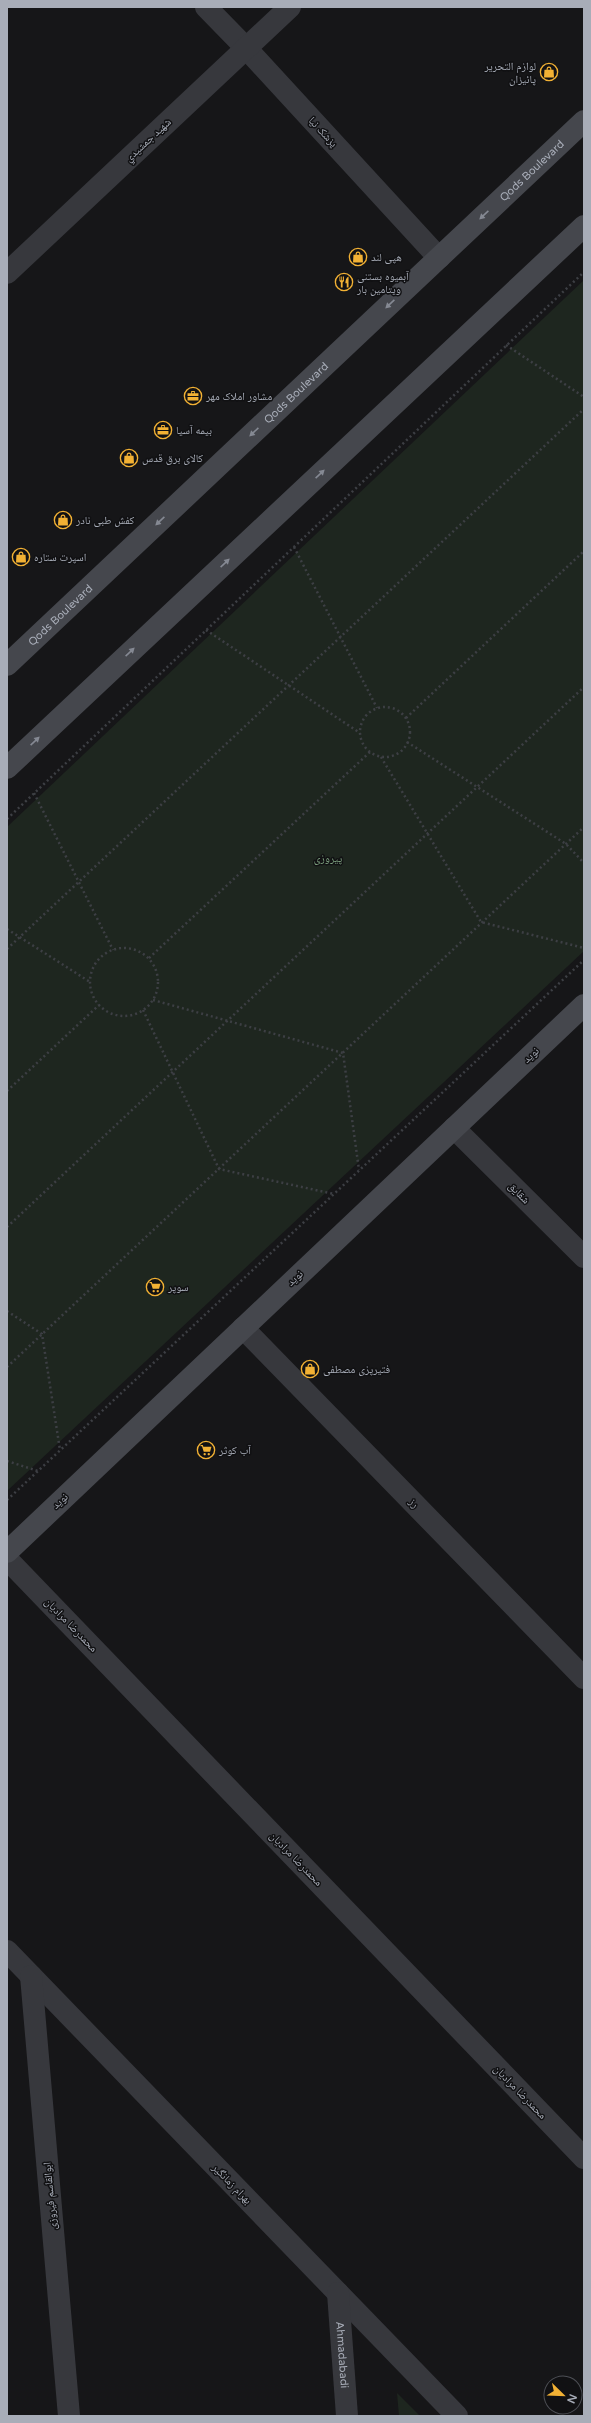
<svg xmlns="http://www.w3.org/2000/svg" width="591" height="2423" font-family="'Varela Round','Noto Naskh Arabic',sans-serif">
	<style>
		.green { fill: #1e261f }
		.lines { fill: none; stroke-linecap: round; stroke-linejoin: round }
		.path { stroke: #3d3f44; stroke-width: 2.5; stroke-dasharray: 2 3; stroke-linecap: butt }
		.street { stroke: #37383d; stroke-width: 22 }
		.secondary { stroke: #45474d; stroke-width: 22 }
		.oneway { fill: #858993 }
		.labels { text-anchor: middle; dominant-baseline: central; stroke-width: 3; stroke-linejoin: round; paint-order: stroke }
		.poi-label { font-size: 11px; fill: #a8adb8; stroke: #111113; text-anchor: start }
		.street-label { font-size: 11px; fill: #a8adb8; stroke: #111113 }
		.park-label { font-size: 11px; fill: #7fa381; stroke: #111113 }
	</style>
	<rect width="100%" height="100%" fill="#161618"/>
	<g class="green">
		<path d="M 584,280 L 584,951 L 7,1491 L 7,827 Z"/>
		<path d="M 397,2393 L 420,2416 L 399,2416 Z"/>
	</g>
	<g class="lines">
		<g class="path">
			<path d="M 506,345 L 584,397"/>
			<path d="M 294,547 L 377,708"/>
			<path d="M 206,630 L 360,733"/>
			<circle cx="385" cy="732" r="25"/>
			<path d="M 406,718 L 584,551"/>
			<path d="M 407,742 L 566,844 L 584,863"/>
			<path d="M 381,757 L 481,922 L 584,948"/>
			<path d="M 34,793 L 113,950"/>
			<path d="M 7,819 L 584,272"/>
			<path d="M 7,929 L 90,982"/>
			<circle cx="124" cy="982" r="34"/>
			<path d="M 7,949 L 584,409"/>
			<path d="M 149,958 L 370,752"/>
			<path d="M 153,1000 L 343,1053 L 359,1170"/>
			<path d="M 143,1010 L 219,1169 L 334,1194"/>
			<path d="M 7,1091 L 99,1005"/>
			<path d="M 7,1227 L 584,687"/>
			<path d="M 7,1311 L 42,1334 L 60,1450"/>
			<path d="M 7,1367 L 584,827"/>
			<path d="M 7,1461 L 38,1471"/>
			<path d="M 7,1500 L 584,960"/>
		</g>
		<g class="street">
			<path d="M 206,7 L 246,48 L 439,258"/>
			<path d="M 7,273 L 290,7"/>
			<path d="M 454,1128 L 584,1257"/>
			<path d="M 243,1328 L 584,1678"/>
			<path d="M 7,1559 L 584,2158"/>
			<path d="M 7,1951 L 457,2416"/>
			<path d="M 31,1976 L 69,2416"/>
			<path id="s1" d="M 338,2293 L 347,2416"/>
		</g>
		<g class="secondary">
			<path id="s2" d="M 7,665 L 584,121"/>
			<path d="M 7,768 L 584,226"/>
			<path d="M 7,1552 L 584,1005"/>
		</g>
	</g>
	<defs><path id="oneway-solid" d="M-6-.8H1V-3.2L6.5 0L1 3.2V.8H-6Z"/></defs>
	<g class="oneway">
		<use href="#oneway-solid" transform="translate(484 215) rotate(137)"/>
		<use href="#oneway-solid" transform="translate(390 304) rotate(137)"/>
		<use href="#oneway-solid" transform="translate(254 432) rotate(137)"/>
		<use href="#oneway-solid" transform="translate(320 474) rotate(-43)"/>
		<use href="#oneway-solid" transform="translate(160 521) rotate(137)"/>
		<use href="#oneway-solid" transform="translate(225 563) rotate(-43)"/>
		<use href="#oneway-solid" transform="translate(130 652) rotate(-43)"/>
		<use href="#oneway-solid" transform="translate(35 741) rotate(-43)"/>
	</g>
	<defs>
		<symbol id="shop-ring" viewBox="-11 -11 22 22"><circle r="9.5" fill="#111113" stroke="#f2b134" stroke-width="1.5"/><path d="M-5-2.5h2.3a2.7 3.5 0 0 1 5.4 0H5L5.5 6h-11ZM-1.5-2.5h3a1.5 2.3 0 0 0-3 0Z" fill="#f2b134"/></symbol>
		<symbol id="restaurant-ring" viewBox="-11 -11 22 22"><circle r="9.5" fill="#111113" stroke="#f2b134" stroke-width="1.5"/><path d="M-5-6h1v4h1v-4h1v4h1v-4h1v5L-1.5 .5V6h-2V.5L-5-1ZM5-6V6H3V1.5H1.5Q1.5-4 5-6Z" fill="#f2b134"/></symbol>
		<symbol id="office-ring" viewBox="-11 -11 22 22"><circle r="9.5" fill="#111113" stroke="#f2b134" stroke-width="1.5"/><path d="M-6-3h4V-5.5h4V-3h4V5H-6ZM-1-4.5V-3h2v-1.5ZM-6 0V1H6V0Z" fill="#f2b134"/></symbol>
		<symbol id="supermarket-ring" viewBox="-11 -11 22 22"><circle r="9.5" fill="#111113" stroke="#f2b134" stroke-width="1.5"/><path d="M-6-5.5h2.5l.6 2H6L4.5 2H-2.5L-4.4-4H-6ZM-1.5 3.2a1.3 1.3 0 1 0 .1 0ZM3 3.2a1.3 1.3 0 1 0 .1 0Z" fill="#f2b134"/></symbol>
	</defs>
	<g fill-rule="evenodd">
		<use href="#shop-ring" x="539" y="62" width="20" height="20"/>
		<use href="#shop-ring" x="348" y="247" width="20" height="20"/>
		<use href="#restaurant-ring" x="334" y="272" width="20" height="20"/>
		<use href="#office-ring" x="183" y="386" width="20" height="20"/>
		<use href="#office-ring" x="153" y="420" width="20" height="20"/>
		<use href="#shop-ring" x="119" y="448" width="20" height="20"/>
		<use href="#shop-ring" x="53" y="510" width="20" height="20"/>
		<use href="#shop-ring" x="11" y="547" width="20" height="20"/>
		<use href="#supermarket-ring" x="145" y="1277" width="20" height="20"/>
		<use href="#shop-ring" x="300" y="1359" width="20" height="20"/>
		<use href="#supermarket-ring" x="196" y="1440" width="20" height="20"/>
	</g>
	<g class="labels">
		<g class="poi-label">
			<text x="536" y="66" text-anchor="end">لوازم التحریر<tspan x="536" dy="13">پائیزان</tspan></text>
			<text x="371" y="257">هپی لند</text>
			<text x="357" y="276">آبمیوه بستنی<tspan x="357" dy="13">ویتامین بار</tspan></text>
			<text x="206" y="396">مشاور املاک مهر</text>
			<text x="176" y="430">بیمه آسیا</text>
			<text x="142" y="458">کالای برق قدس</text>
			<text x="76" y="520">کفش طبی نادر</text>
			<text x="34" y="557">اسپرت ستاره</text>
			<text x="168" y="1287">سوپر</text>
			<text x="323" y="1369">فتیرپزی مصطفی</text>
			<text x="219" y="1450">آب کوثر</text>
		</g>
		<g class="street-label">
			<text transform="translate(323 132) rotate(47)">پزشک نیا</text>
			<text transform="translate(148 140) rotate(-43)">شهيد جمشيدي</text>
			<text stroke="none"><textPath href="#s2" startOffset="721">Qods Boulevard</textPath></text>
			<text stroke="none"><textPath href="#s2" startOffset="397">Qods Boulevard</textPath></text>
			<text stroke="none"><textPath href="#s2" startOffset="73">Qods Boulevard</textPath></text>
			<text transform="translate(531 1055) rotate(-43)">نوید</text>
			<text transform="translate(519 1193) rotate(45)">شقایق</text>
			<text transform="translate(295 1278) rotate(-43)">نوید</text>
			<text transform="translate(60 1501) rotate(-43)">نوید</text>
			<text transform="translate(414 1503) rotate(46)">رز</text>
			<text transform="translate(71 1625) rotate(46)">محمدرضا مرادیان</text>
			<text transform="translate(296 1859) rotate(46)">محمدرضا مرادیان</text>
			<text transform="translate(520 2092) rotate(46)">محمدرضا مرادیان</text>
			<text transform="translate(232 2184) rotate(46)">بهرام زمانگیر</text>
			<text transform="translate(50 2196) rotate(-95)">ابوالقاسم فیروزی</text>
			<text stroke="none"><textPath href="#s1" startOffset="62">Ahmadabadi</textPath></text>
		</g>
		<g class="park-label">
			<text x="328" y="858">پیروزی</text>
		</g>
	</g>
	<rect width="591" height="2423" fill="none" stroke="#a8adb8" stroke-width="16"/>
	<g transform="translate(563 2395) rotate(113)"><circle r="19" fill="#111113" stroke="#4d4f55"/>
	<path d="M0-3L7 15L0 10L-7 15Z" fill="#f2b134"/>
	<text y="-6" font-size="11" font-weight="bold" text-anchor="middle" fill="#a8adb8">N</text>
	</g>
</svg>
